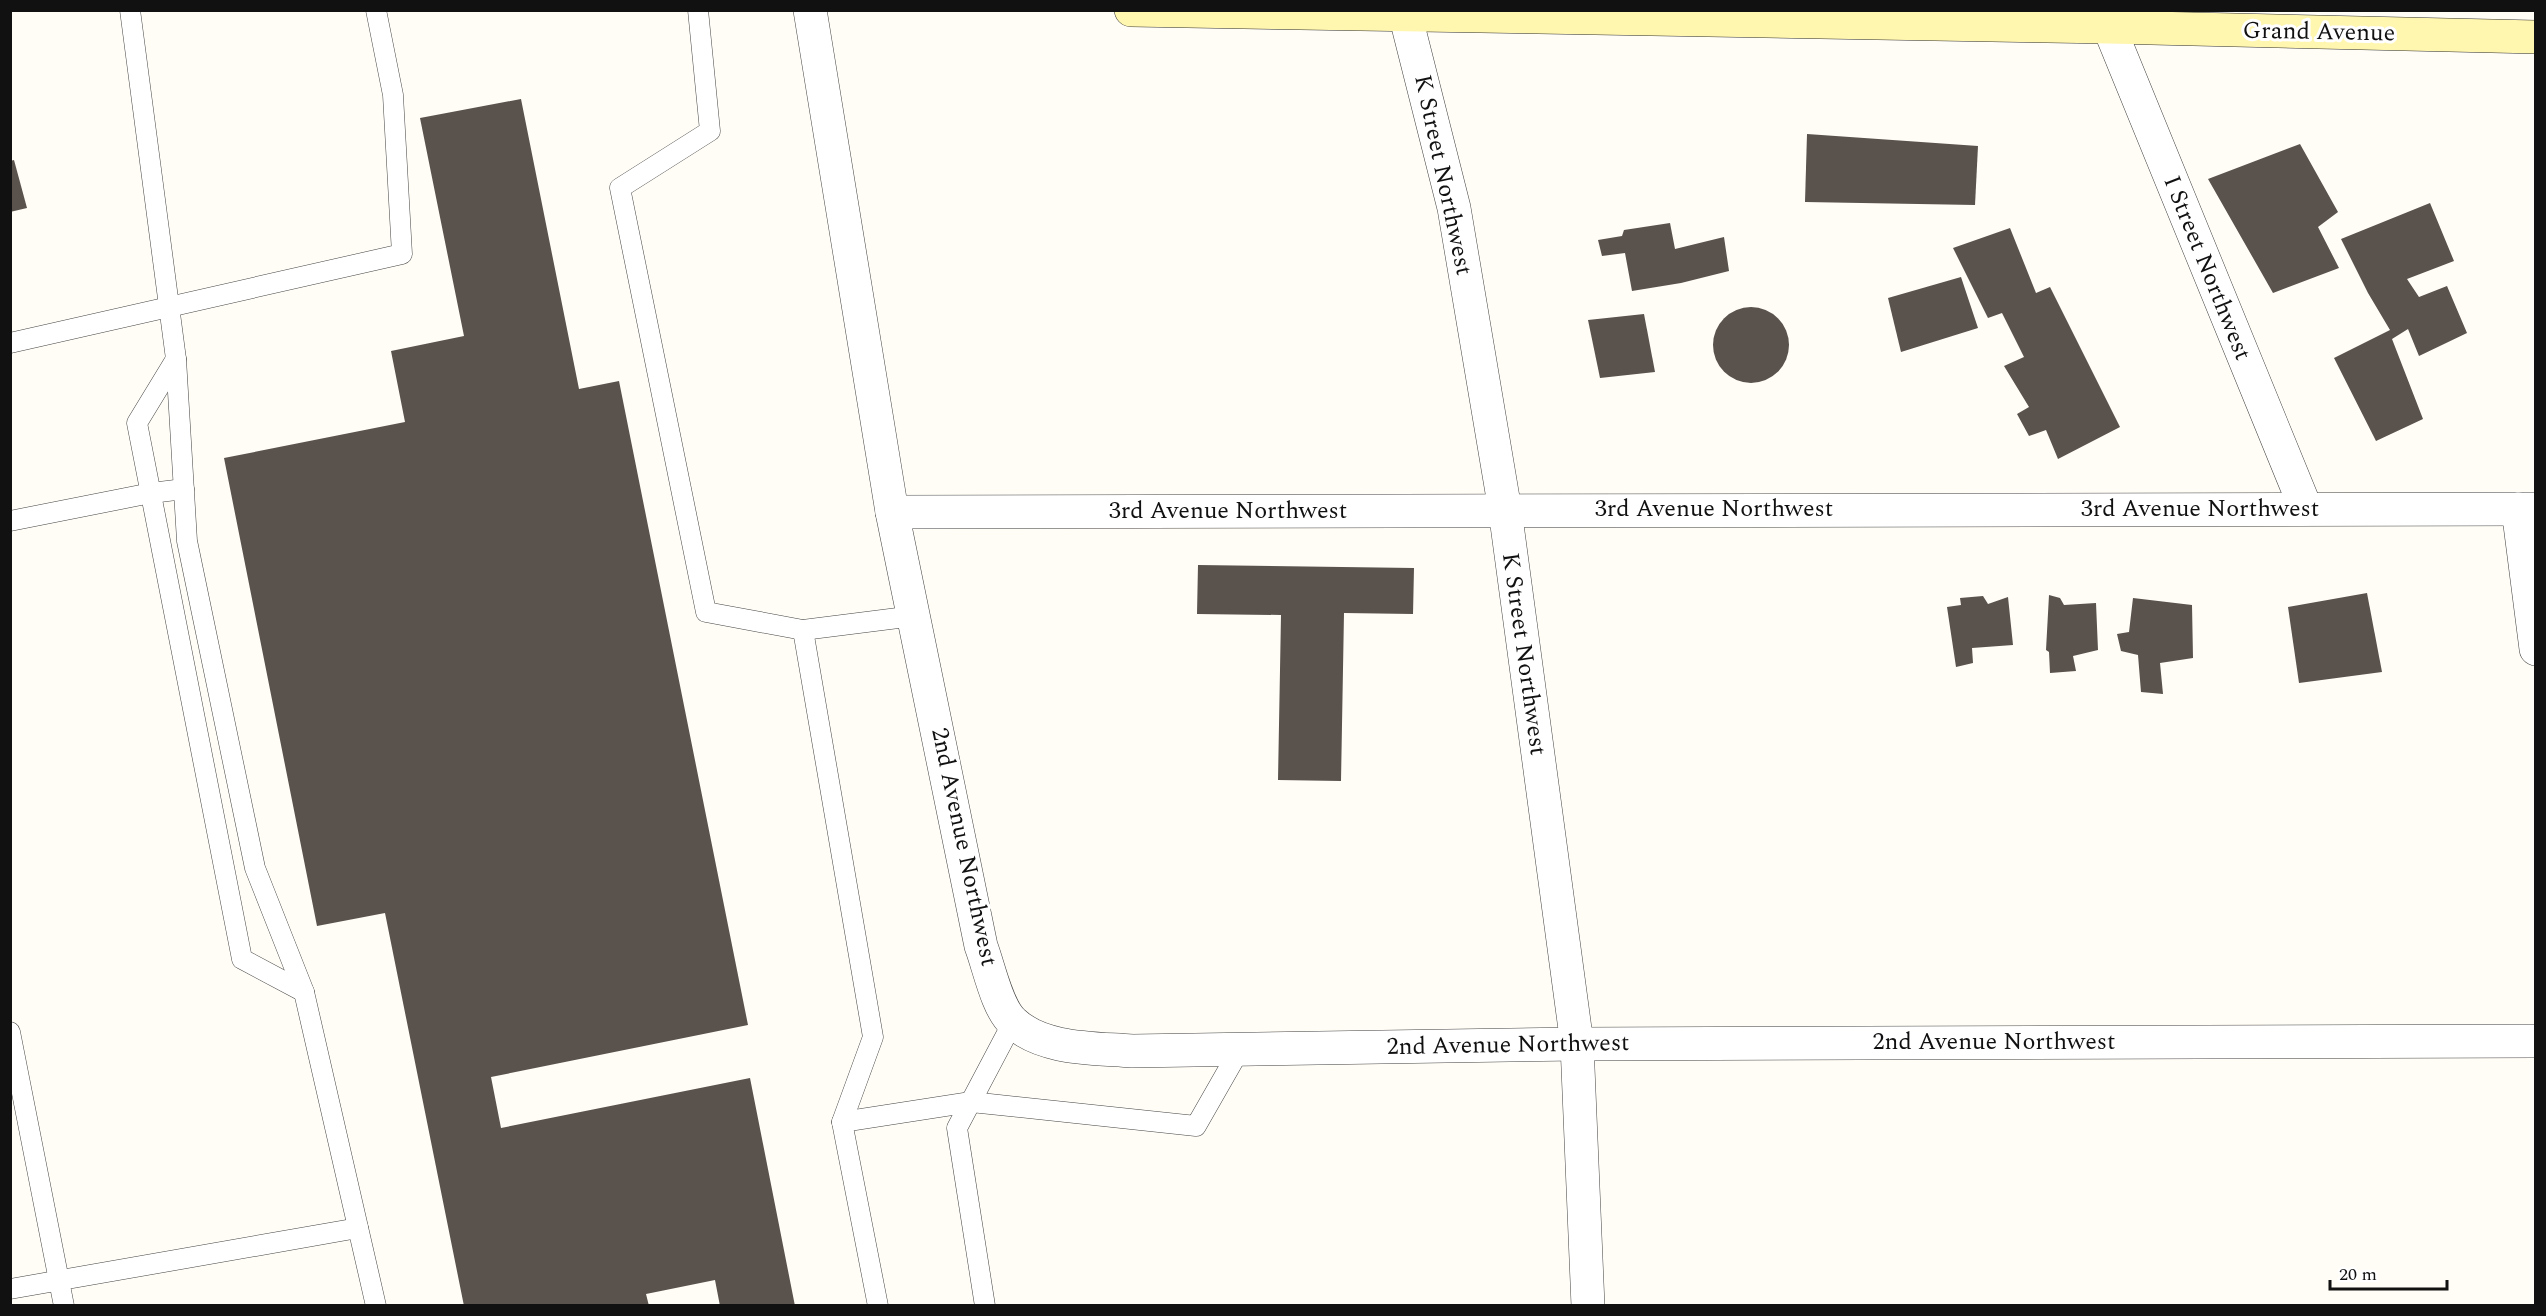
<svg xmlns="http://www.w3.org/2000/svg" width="2546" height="1316" font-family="Spectral,serif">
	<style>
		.building { fill: #5a524d }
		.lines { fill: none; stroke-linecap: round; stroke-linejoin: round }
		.lane-casing { stroke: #444; stroke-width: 21 }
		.street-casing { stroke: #444; stroke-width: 34 }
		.secondary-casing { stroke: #333; stroke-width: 34 }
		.lane { stroke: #fff; stroke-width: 20 }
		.street { stroke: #fff; stroke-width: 33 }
		.secondary { stroke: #fff6b0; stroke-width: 33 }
		.labels { text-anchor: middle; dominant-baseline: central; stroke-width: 6; stroke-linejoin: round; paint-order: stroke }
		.street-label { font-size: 24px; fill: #111; stroke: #fff }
	</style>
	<rect width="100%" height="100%" fill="#fffdf5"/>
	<g class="building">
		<path d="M 521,99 L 579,389 L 619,381 L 748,1025 L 491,1077 L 501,1128 L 750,1078 L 795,1306 L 720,1306 L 715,1280 L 646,1294 L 649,1306 L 464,1306 L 385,913 L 317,926 L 224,458 L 405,422 L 391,351 L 464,336 L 420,118 Z"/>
		<path d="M 1807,134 L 1978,146 L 1975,205 L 1805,202 Z"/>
		<path d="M 2300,144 L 2338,212 L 2318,227 L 2339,268 L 2273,293 L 2208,179 Z"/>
		<path d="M 14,160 L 27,208 L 10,212 L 10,161 Z"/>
		<path d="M 2430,203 L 2454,261 L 2407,279 L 2419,297 L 2447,286 L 2467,333 L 2419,356 L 2408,329 L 2392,339 L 2423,419 L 2376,441 L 2334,358 L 2390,330 L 2368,293 L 2341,239 Z"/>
		<path d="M 1670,223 L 1675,249 L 1724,237 L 1729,271 L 1681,283 L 1632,291 L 1625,253 L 1602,256 L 1598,240 L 1622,236 L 1624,230 Z"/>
		<path d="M 2010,228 L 2036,293 L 2050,287 L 2120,427 L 2058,459 L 2046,430 L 2029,436 L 2017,414 L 2029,407 L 2004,366 L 2024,357 L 2002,313 L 1988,318 L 1953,248 Z"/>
		<path d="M 1961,277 L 1978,328 L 1901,352 L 1888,298 Z"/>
		<circle cx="1751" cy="345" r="38"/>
		<path d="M 1644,314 L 1655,372 L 1600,378 L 1588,320 Z"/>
		<path d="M 1198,565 L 1414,568 L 1413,614 L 1344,613 L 1341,781 L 1278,780 L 1281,615 L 1197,614 Z"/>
		<path d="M 2367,593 L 2382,672 L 2299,683 L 2288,607 Z"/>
		<path d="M 2049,595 L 2060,598 L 2064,605 L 2096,603 L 2098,650 L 2073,656 L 2076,671 L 2050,673 L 2049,652 L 2046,650 Z"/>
		<path d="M 1983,596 L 1988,604 L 2008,597 L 2013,645 L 1972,648 L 1973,663 L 1956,667 L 1947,607 L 1961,605 L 1960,598 Z"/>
		<path d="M 2133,598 L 2192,605 L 2193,658 L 2160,663 L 2163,694 L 2141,692 L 2138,655 L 2121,651 L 2117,634 L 2129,632 Z"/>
	</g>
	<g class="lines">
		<defs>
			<g id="lane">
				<path d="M 130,10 L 176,359 L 187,541 L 255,868 L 304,992 L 376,1306"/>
				<path d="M 698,10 L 710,131 L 620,188 L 706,612 L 803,630 L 914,616"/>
				<path d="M 10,343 L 402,254 L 393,95 L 376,10"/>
				<path d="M 176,359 L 137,423 L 242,959 L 304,992"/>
				<path d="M 10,521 L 151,493 L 184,489"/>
				<path d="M 803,630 L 873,1037 L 842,1122"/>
				<path d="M 10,1032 L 64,1306"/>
				<path d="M 10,1289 L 358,1228"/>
				<path d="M 878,1306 L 842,1122 L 971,1102 L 1196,1126 L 1240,1049"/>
				<path d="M 985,1306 L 957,1128 L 1013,1022"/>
			</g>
			<g id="street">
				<path d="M 810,10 L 892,512 L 981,946 C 989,967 997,1008 1013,1022 C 1042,1050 1095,1048 1132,1051 L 1577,1044 L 2536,1041"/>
				<path d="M 1404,10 L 1454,208 L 1505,510 L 1577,1044 L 1588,1306"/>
				<path d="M 2109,27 L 2306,509"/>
				<path d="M 2518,509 L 2536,649"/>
				<path d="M 892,512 L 2536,509"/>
			</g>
			<path id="secondary" d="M 1131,10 L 2109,27 L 2536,37"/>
		</defs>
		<use href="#lane" class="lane-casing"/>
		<use href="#street" class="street-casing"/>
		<use href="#secondary" class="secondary-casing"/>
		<use href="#lane" class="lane"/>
		<use href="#street" class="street"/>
		<use href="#secondary" class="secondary"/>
	</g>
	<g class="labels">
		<g class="street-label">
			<text transform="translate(2319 32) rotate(1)">Grand Avenue</text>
			<text transform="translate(1443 175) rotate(78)">K Street Northwest</text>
			<text transform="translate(2207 268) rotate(68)">I Street Northwest</text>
			<text x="1714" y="509">3rd Avenue Northwest</text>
			<text x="2200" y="509">3rd Avenue Northwest</text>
			<text x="1228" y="511">3rd Avenue Northwest</text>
			<text transform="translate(1524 654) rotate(82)">K Street Northwest</text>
			<text transform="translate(964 847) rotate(78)">2nd Avenue Northwest</text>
			<text x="1994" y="1042">2nd Avenue Northwest</text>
			<text transform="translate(1508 1045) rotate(-1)">2nd Avenue Northwest</text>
		</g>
	</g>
	<rect width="2546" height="1316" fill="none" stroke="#111111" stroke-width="24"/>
	<path d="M2330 1280v9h117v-9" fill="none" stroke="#111111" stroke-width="3"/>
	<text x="2339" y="1280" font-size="18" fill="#111111" stroke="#ffffff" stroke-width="4.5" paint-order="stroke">20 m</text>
</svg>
